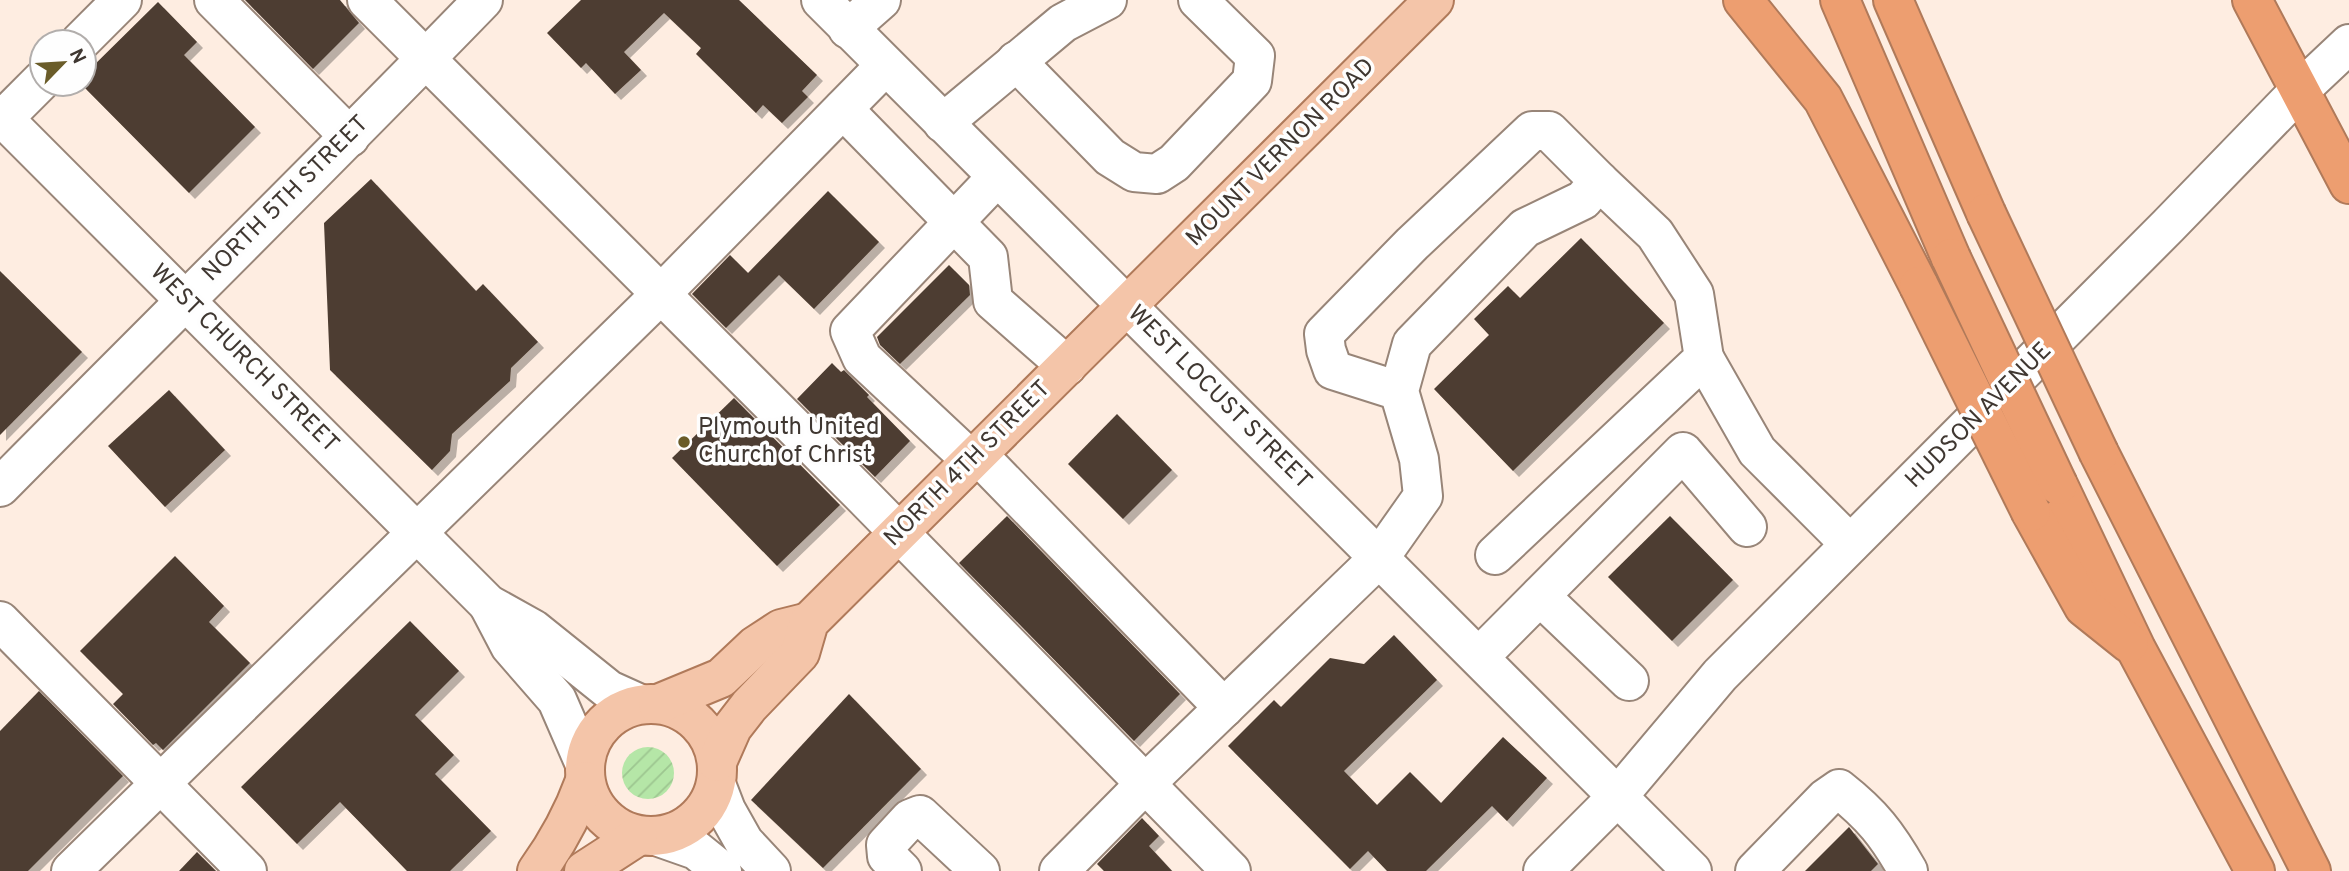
<svg xmlns="http://www.w3.org/2000/svg" width="2349" height="871" font-family="Overpass,sans-serif">
	<style>
		.garden { fill: url(#garden-furrows) }
		.building { fill: #4d3d31; filter: url(#shadow) }
		.lines { fill: none; stroke-linecap: round; stroke-linejoin: round }
		.minor-casing { stroke: #988578; stroke-width: 42 }
		.major-casing { stroke: #b07a5a; stroke-width: 42 }
		.highway-casing { stroke: #b07a5a; stroke-width: 42 }
		.minor { stroke: #fff; stroke-width: 38 }
		.major { stroke: #f4c5a9; stroke-width: 38 }
		.highway { stroke: #ed9e70; stroke-width: 38 }
		.highway-bridge-casing { stroke: #b07a5a; stroke-width: 42; stroke-linecap: butt }
		.highway-bridge { stroke: #ed9e70; stroke-width: 38 }
		.poi-dot { fill: #6a5c29; stroke: #fefefe; stroke-width: 2.5 }
		.labels { text-anchor: middle; dominant-baseline: central; stroke-width: 7; stroke-linejoin: round; paint-order: stroke }
		.street-label { font-size: 24px; fill: #3f3731; stroke: #fefefe }
		.poi-label { font-size: 24px; fill: #3f3731; stroke: #fefefe; text-anchor: start }
	</style>
	<defs>
		<pattern id="garden-furrows" width="10" height="10" patternUnits="userSpaceOnUse" patternTransform="scale(1.75)"><rect width="10" height="10" fill="#b5e6a7"/><path d="M-1 1l2-2M0 10L10 0M9 11l2-2" fill="none" stroke="#9dc690"/></pattern>
		<filter id="shadow"><feDropShadow dx="6" dy="6" stdDeviation="0" flood-color="#0004"/></filter>
	</defs>
	<rect width="100%" height="100%" fill="#feede1"/>
	<circle class="garden" cx="648" cy="773" r="26"/>
	<g class="building">
		<path d="M 245,0 L 340,0 L 359,23 L 313,69 Z"/>
		<path d="M 581,0 L 739,0 L 817,75 L 802,91 L 808,97 L 782,123 L 763,105 L 756,113 L 696,54 L 701,48 L 664,13 L 624,52 L 641,70 L 615,94 L 586,63 L 581,68 L 547,33 Z"/>
		<path d="M 158,2 L 197,42 L 184,55 L 255,127 L 189,193 L 81,84 L 84,84 L 84,75 Z"/>
		<path d="M 371,179 L 476,291 L 483,284 L 538,342 L 511,368 L 510,381 L 452,434 L 450,451 L 432,470 L 330,370 L 324,223 Z"/>
		<path d="M 828,191 L 879,242 L 814,309 L 779,275 L 726,328 L 692,294 L 730,255 L 748,273 Z"/>
		<path d="M 1581,238 L 1664,323 L 1513,471 L 1434,389 L 1489,335 L 1474,319 L 1508,286 L 1520,298 Z"/>
		<path d="M 949,265 L 969,285 L 970,295 L 900,364 L 880,345 L 877,337 Z"/>
		<path d="M 0,271 L 82,352 L 0,435 Z"/>
		<path d="M 832,363 L 841,372 L 844,370 L 869,395 L 867,397 L 910,441 L 875,477 L 797,399 Z"/>
		<path d="M 169,390 L 225,450 L 165,507 L 108,446 Z"/>
		<path d="M 734,398 L 840,505 L 777,566 L 672,458 Z"/>
		<path d="M 1117,414 L 1172,470 L 1123,519 L 1068,464 Z"/>
		<path d="M 1007,516 L 1180,694 L 1134,741 L 959,563 Z"/>
		<path d="M 1670,516 L 1733,580 L 1672,641 L 1608,577 Z"/>
		<path d="M 175,556 L 224,606 L 209,622 L 250,663 L 163,750 L 156,743 L 153,745 L 113,704 L 123,694 L 80,651 Z"/>
		<path d="M 410,621 L 459,671 L 415,715 L 454,755 L 435,774 L 491,831 L 450,871 L 407,871 L 340,802 L 297,844 L 241,787 Z"/>
		<path d="M 1394,635 L 1437,680 L 1344,771 L 1377,805 L 1410,772 L 1441,803 L 1503,737 L 1547,778 L 1507,821 L 1492,806 L 1426,871 L 1387,871 L 1368,851 L 1350,869 L 1228,746 L 1274,700 L 1281,707 L 1330,658 L 1364,664 Z"/>
		<path d="M 39,691 L 123,776 L 28,871 L 0,871 L 0,731 Z"/>
		<path d="M 849,694 L 921,769 L 823,868 L 751,800 Z"/>
		<path d="M 1142,818 L 1159,836 L 1149,846 L 1172,871 L 1104,871 L 1097,864 Z"/>
		<path d="M 1849,827 L 1878,864 L 1871,871 L 1805,871 Z"/>
		<path d="M 197,852 L 216,871 L 179,871 Z"/>
	</g>
	<g class="lines">
		<defs>
			<g id="minor">
				<path d="M 214,0 L 350,137"/>
				<path d="M 367,0 L 862,495 L 1231,871"/>
				<path d="M 821,0 L 1692,871"/>
				<path d="M 848,29 L 881,0"/>
				<path d="M 80,42 L 122,0"/>
				<path d="M 1016,61 L 1110,157 L 1134,172 L 1157,174 L 1174,163 L 1252,81 L 1255,56 L 1198,0"/>
				<path d="M 843,109 L 988,257 L 993,301 L 1067,366"/>
				<path d="M 0,115 L 488,604 L 533,629 L 609,690 L 640,704"/>
				<path d="M 3,119 L 42,80"/>
				<path d="M 943,123 L 1063,23 L 1107,0"/>
				<path d="M 1704,358 L 1757,451 L 1850,544"/>
				<path d="M 977,454 L 1224,708"/>
				<path d="M 972,461 L 862,358 L 850,331 L 997,177"/>
				<path d="M 0,487 C 161,324 324,164 483,0"/>
				<path d="M 1495,555 L 1704,358 L 1694,294 L 1655,234 L 1599,181"/>
				<path d="M 1540,596 L 1629,681"/>
				<path d="M 488,604 L 510,646 L 557,700 L 584,762"/>
				<path d="M 0,621 L 247,871"/>
				<path d="M 1479,657 L 1683,452 L 1747,527"/>
				<path d="M 716,784 L 726,810 L 744,842 L 771,871"/>
				<path d="M 659,837 L 696,850 L 722,871"/>
				<path d="M 71,871 L 661,294 L 885,66"/>
				<path d="M 902,871 L 887,856 L 886,845 L 910,819 L 920,815 L 980,871"/>
				<path d="M 1059,871 L 1146,783 L 1380,557 L 1423,496 L 1419,459 L 1399,391 L 1412,344 L 1525,228 L 1583,200 L 1599,181 L 1549,131 L 1532,131 L 1412,244 L 1324,334 L 1326,350 L 1333,370 L 1399,391"/>
				<path d="M 1543,871 L 1618,796 L 1720,675 L 2168,226 L 2299,91 L 2349,44"/>
				<path d="M 1755,871 L 1826,798 L 1839,789 C 1872,815 1887,834 1908,871"/>
			</g>
			<g id="major">
				<circle cx="651" cy="770" r="66"/>
				<path d="M 658,704 L 721,678 L 755,646 L 781,629 L 809,622"/>
				<path d="M 717,762 L 732,728 L 749,706 L 800,653 L 809,622 L 1434,0"/>
				<path d="M 537,871 C 558,842 573,814 585,781"/>
				<path d="M 584,871 L 638,836"/>
			</g>
			<g id="highway">
				<path d="M 1743,0 L 1823,99 L 1919,286"/>
				<path d="M 1840,0 L 1951,258"/>
				<path d="M 1893,0 L 1986,213"/>
				<path d="M 2252,0 L 2349,184"/>
				<path d="M 2099,453 L 2311,871"/>
				<path d="M 2058,485 L 2136,649 L 2255,871"/>
				<path d="M 2031,512 L 2084,607 L 2129,643"/>
			</g>
		</defs>
		<use href="#minor" class="minor-casing"/>
		<use href="#major" class="major-casing"/>
		<use href="#highway" class="highway-casing"/>
		<use href="#minor" class="minor"/>
		<use href="#major" class="major"/>
		<use href="#highway" class="highway"/>
		<defs>
			<g id="highway-bridge">
				<path d="M 1986,213 L 2099,453"/>
				<path d="M 1951,258 L 2058,485"/>
				<path d="M 1919,286 L 2031,512"/>
			</g>
		</defs>
		<use href="#highway-bridge" class="highway-bridge-casing"/>
		<use href="#highway-bridge" class="highway-bridge"/>
	</g>
	<circle class="poi-dot" cx="684" cy="442" r="7"/>
	<g class="labels">
		<g class="street-label">
			<text transform="translate(1281 153) rotate(-45)">MOUNT VERNON ROAD</text>
			<text transform="translate(286 199) rotate(-45)">NORTH 5TH STREET</text>
			<text transform="translate(244 359) rotate(45)">WEST CHURCH STREET</text>
			<text transform="translate(1219 398) rotate(45)">WEST LOCUST STREET</text>
			<text transform="translate(1979 416) rotate(-45)">HUDSON AVENUE</text>
			<text transform="translate(968 464) rotate(-45)">NORTH 4TH STREET</text>
		</g>
		<g class="poi-label">
			<text x="698" y="428">Plymouth United<tspan x="698" dy="28">Church of Christ</tspan></text>
		</g>
	</g>
	<g transform="translate(63 63) rotate(65)"><circle r="33" fill="#fefefe" stroke="#b2aeac" stroke-width="2"/>
	<path d="M0-5L12 26L0 18L-12 26Z" fill="#6a5c29"/>
	<text y="-10" font-size="19" font-weight="bold" text-anchor="middle" fill="#3f3731">N</text>
	</g>
</svg>
